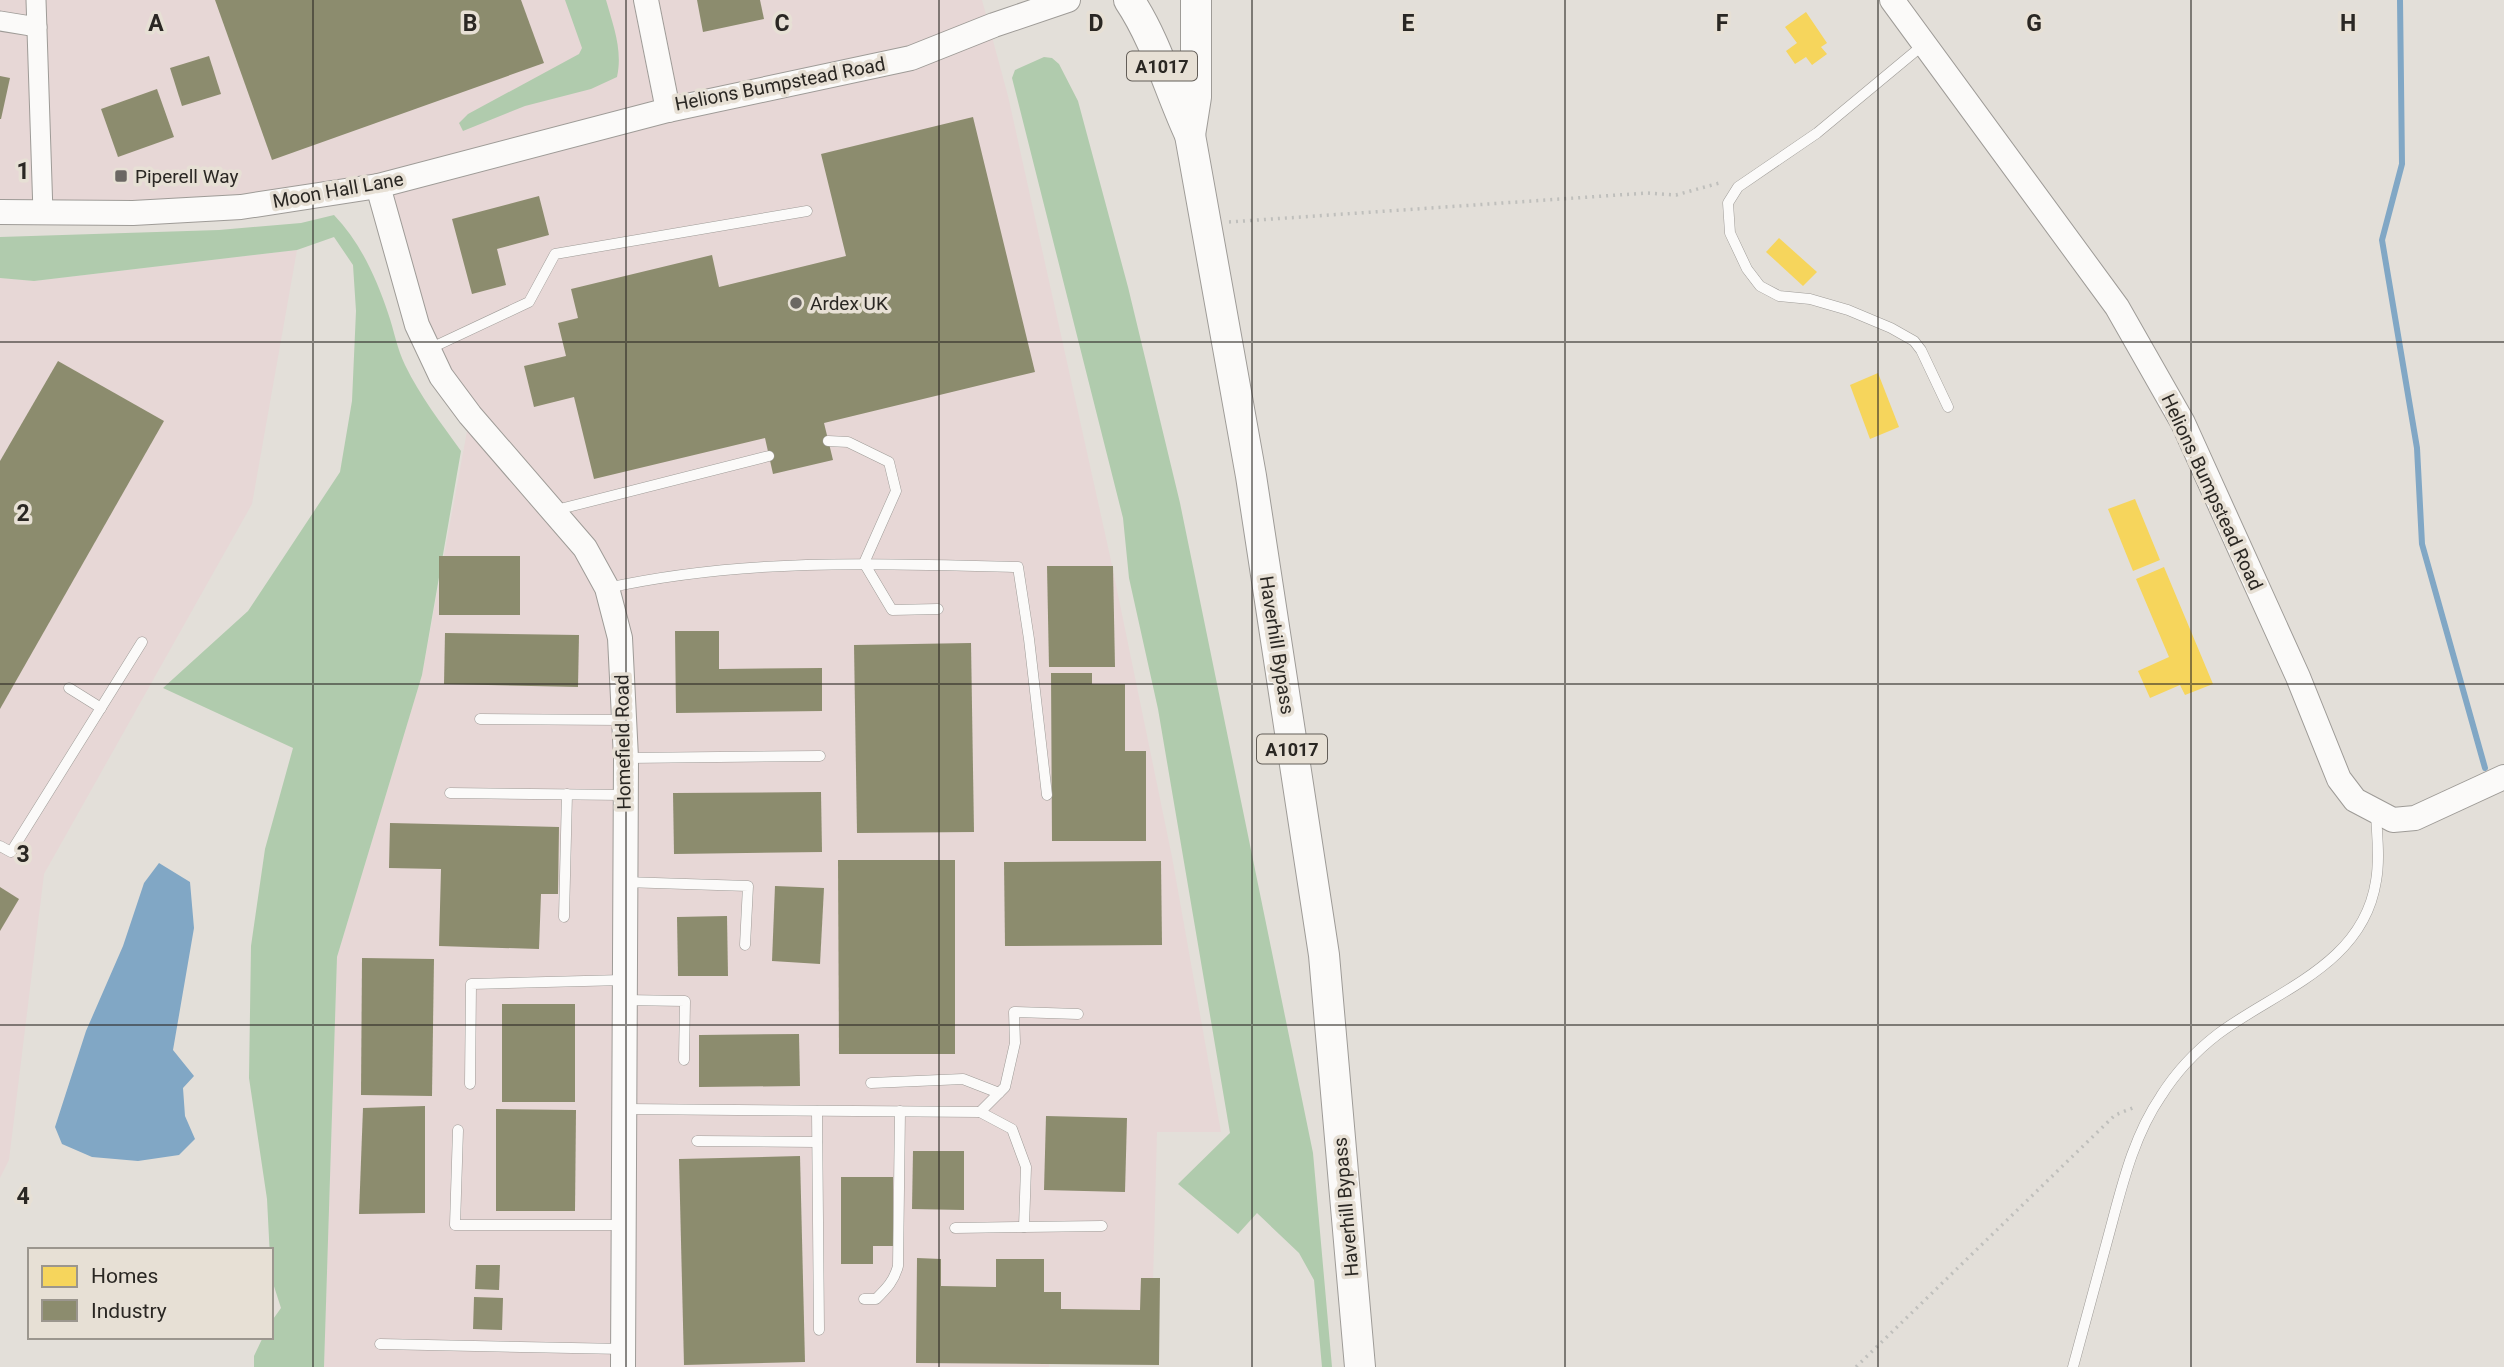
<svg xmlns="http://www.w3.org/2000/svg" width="2504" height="1367" font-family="Roboto,sans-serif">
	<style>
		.industrial { fill: #e7d7d6 }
		.forest { fill: #b0cbad }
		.water { fill: #81a7c5 }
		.homes { fill: #f6d55c }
		.industry { fill: #8c8c6e }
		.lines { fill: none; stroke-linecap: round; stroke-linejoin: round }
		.stream { stroke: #81a7c5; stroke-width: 6 }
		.service-casing { stroke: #9e9b97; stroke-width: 11 }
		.minor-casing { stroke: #9e9b97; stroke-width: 21 }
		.tertiary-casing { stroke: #9e9b97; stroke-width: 26 }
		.primary-casing { stroke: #9e9b97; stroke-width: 32 }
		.path { stroke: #bfbfbc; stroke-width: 3.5; stroke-dasharray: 2 5; stroke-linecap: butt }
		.service { stroke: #fbfaf9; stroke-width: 10 }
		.minor { stroke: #fbfaf9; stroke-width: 19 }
		.tertiary { stroke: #fbfaf9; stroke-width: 24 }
		.primary { stroke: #fbfaf9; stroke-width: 30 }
		.grid { fill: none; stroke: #2a2723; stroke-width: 2; stroke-opacity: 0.55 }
		.poi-dot { fill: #6b6763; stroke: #e7e0d5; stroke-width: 2.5 }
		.labels { text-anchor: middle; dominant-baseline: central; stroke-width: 7; stroke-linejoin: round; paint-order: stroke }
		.shield { fill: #e7e0d5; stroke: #635e58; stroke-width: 2 }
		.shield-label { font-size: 18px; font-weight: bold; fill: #2a2723 }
		.street-label { font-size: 19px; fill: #2a2723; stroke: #e7e0d5 }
		.poi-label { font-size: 19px; fill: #2a2723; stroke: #e7e0d5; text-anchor: start }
		.grid-label { font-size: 23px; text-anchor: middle; font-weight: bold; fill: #2a2723; stroke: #e7e0d5; stroke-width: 7; stroke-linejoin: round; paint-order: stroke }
	</style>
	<rect width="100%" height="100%" fill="#e3dfd9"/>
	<g class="industrial">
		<path d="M 0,0 L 982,0 L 1008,96 L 1110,556 L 1172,857 L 1221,1132 L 1157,1132 L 1151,1357 L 1049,1358 L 1049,1367 L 324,1367 L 337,957 L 422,675 L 470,415 L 441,376 L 378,186 L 0,212 Z"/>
		<path d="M 297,250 L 252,504 L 44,874 L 9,1160 L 0,1178 L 0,278 L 34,281 Z"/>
	</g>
	<g class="forest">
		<path d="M 565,0 L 606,0 C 613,25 623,50 617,77 L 591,89 L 525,106 L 463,131 L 459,123 L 468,114 L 579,54 L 582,48 Z"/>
		<path d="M 1044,57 L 1052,58 L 1059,64 L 1078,101 L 1128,287 L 1180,503 L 1313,1153 L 1332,1367 L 1322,1367 L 1314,1280 L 1299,1253 L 1257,1213 L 1238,1234 L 1178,1184 L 1230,1133 L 1158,709 L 1129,578 L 1123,518 L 1012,78 L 1015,70 Z"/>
		<path d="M 334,215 C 360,242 376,277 388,313 C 394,330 397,349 405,365 C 420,396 441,423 461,451 L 422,675 L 337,957 L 324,1367 L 254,1367 L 254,1356 L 263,1337 L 271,1337 L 271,1322 L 281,1308 L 271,1277 L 267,1199 L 249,1078 L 251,946 L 265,849 L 293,748 L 163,688 L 248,611 L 340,472 L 352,401 L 356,311 L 353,265 L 334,237 L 297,250 L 34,281 L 0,278 L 0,237 L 219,230 L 301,223 Z"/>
	</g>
	<path class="water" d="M 159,863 L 190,882 L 194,928 L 173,1050 L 194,1076 L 183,1088 L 185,1116 L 195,1139 L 179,1155 L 138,1161 L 92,1157 L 62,1144 L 55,1127 L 86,1031 L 123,946 L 144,883 Z"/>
	<g class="homes">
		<path d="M 1806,12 L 1827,43 L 1821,47 L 1827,54 L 1812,65 L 1806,57 L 1795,64 L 1786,51 L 1797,43 L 1785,27 Z"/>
		<path d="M 1779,238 L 1817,272 L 1803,286 L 1766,252 Z"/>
		<path d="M 1878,373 L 1899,427 L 1870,439 L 1850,385 Z"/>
		<path d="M 2135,499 L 2160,560 L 2133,571 L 2108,509 Z"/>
		<path d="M 2164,567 L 2213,684 L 2185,695 L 2180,685 L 2150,698 L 2138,671 L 2169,657 L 2136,579 Z"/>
	</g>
	<g class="industry">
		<path d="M 215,0 L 521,0 L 544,63 L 272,160 Z"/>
		<path d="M 697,0 L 760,0 L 764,19 L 703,32 Z"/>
		<path d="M 209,56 L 221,94 L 182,106 L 170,68 Z"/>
		<path d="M 0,76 L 10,78 L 1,119 L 0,119 Z"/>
		<path d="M 157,89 L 174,137 L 118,157 L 101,109 Z"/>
		<path d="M 973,117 L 1035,372 L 824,423 L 833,460 L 773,474 L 765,438 L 594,479 L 574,397 L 534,407 L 524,366 L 566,356 L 558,323 L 578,318 L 571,289 L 712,255 L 719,287 L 846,256 L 821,154 Z"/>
		<path d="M 539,196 L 549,235 L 497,249 L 506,285 L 472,294 L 452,219 Z"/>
		<path d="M 58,361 L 164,421 L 0,709 L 0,461 Z"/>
		<rect x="439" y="556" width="81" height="59"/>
		<path d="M 1047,566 L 1113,566 L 1115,667 L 1049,667 Z"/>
		<path d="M 675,631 L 719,631 L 719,669 L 822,668 L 822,711 L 676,713 Z"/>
		<path d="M 445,633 L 579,635 L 578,687 L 444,684 Z"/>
		<path d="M 971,643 L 974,832 L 857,833 L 854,645 Z"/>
		<path d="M 1051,673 L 1092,673 L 1092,684 L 1125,684 L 1125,751 L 1146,751 L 1146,841 L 1052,841 Z"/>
		<path d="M 821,792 L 822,852 L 674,854 L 673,793 Z"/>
		<path d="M 390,823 L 559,827 L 558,894 L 541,894 L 539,949 L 439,946 L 441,869 L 389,868 Z"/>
		<path d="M 838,860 L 955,860 L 955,1054 L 839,1054 Z"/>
		<path d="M 1161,861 L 1162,945 L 1005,946 L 1004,862 Z"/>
		<path d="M 775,886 L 824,888 L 820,964 L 772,961 Z"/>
		<path d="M 0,887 L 19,899 L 0,931 Z"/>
		<path d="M 727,916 L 728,976 L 678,976 L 677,917 Z"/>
		<path d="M 362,958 L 434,959 L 432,1096 L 361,1095 Z"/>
		<rect x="502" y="1004" width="73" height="98"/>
		<path d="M 799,1034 L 800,1086 L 699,1087 L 699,1035 Z"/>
		<path d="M 425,1106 L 425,1213 L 359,1214 L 363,1108 Z"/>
		<path d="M 496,1109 L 576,1110 L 575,1211 L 496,1211 Z"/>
		<path d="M 1046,1116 L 1127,1118 L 1125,1192 L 1044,1190 Z"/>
		<path d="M 913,1151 L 964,1151 L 964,1210 L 912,1209 Z"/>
		<path d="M 800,1156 L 805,1362 L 684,1365 L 679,1159 Z"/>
		<path d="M 841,1177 L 893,1177 L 893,1246 L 873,1246 L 873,1264 L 841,1264 Z"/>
		<path d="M 917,1258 L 941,1259 L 941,1286 L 996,1287 L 996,1259 L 1044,1259 L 1044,1292 L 1061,1292 L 1061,1309 L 1140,1310 L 1141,1278 L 1160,1278 L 1159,1365 L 916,1363 Z"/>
		<path d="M 476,1265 L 500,1265 L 499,1290 L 475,1289 Z"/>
		<path d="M 474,1297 L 503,1298 L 502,1330 L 473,1329 Z"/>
	</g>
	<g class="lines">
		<path class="stream" d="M 2400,0 L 2402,164 L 2382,240 L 2417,448 L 2422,544 L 2485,768"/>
		<defs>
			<g id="service">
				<path d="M 1923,45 L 1817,133 L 1738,187 L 1728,203 L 1730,233 L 1747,269 L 1760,286 L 1779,296 L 1810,299 L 1848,310 L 1891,328 L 1914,341 L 1921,350 L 1948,407"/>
				<path d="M 429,349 L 529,302 L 555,254 L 807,211"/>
				<path d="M 828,441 L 848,442 L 889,462 L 896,491 L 864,563"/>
				<path d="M 556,510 L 769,456"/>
				<path d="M 864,563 L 892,610 L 938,609"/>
				<path d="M 607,588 C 742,558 881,563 1018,567 L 1029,639 L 1047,795"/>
				<path d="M 69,688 L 101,708"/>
				<path d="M 480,719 L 623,720"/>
				<path d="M 627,758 L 820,756"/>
				<path d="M 450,793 L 625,795"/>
				<path d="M 0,846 L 11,852 L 142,642"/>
				<path d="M 624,882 L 748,886 L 745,945"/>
				<path d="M 564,917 L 567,794"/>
				<path d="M 624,1000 L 685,1001 L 684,1060"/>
				<path d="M 871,1083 L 963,1079 L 999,1093"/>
				<path d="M 470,1084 L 471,984 L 623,980"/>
				<path d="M 626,1109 L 980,1112 L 1012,1129 L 1026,1167 L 1024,1227 L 955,1228"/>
				<path d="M 817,1111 L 819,1330"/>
				<path d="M 980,1112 L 1005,1087 L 1015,1043 L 1014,1012 L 1078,1014"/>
				<path d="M 458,1130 L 455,1225 L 623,1225"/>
				<path d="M 697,1141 L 817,1142"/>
				<path d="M 1024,1227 L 1102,1226"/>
				<path d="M 864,1299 L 876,1299 C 887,1288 894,1281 898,1266 L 900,1111"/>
				<path d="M 380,1344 L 623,1349"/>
				<path d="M 2073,1367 C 2085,1323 2097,1278 2109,1234 C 2122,1186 2133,1137 2161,1096 C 2176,1072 2196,1051 2218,1034 C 2277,990 2363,965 2376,881 C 2380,859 2377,836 2376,813"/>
			</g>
			<g id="minor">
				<path d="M 36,0 L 43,213"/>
				<path d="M 0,21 L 37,27"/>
			</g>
			<g id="tertiary">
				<path d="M 646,0 L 668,110"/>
				<path d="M 1892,0 L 2117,307 L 2183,423 L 2298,677 L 2339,779 L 2355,800 L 2393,820 L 2415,818 L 2504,777"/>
				<path d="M 378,186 L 417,325 L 441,376 L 470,415 L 585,548 L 607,588 L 620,638 L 626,758 L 623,1367"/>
				<path d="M 0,212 L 133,213 L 241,207 L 378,186 L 668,110 L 911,58 L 994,25 L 1068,0"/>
			</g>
			<g id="primary">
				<path d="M 1129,0 C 1157,42 1169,90 1190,135 L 1251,476 L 1324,955 L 1360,1367"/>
				<path d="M 1190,135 L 1196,97 L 1196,0"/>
			</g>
		</defs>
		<use href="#service" class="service-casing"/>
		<use href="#minor" class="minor-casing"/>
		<use href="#tertiary" class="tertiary-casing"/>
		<use href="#primary" class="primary-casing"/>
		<g class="path">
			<path d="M 1229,222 L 1647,193 L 1676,195 L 1723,182"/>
			<path d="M 1856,1367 L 2115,1115 L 2135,1107"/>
		</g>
		<use href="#service" class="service"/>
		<use href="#minor" class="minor"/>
		<use href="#tertiary" class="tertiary"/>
		<use href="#primary" class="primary"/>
	</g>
	<path class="grid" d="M 313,0 L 313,1367M 626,0 L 626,1367M 939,0 L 939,1367M 1252,0 L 1252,1367M 1565,0 L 1565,1367M 1878,0 L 1878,1367M 2191,0 L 2191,1367M 0,342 L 2504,342M 0,684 L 2504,684M 0,1025 L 2504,1025"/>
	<g class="poi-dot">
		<rect x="114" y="169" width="14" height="14" rx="3.5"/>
		<circle cx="796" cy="303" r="7"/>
	</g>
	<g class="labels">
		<g class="shield">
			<rect x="1127" y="51.5" width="70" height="29" rx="5"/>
			<rect x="1257" y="734.5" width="70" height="29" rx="5"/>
		</g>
		<g class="shield-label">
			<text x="1162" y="66">A1017</text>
			<text x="1292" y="749">A1017</text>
		</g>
		<g class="street-label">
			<text transform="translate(780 84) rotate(-11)">Helions Bumpstead Road</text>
			<text transform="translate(338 190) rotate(-10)">Moon Hall Lane</text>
			<text transform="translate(2212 492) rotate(65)">Helions Bumpstead Road</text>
			<text transform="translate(1277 645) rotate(81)">Haverhill Bypass</text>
			<text transform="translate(623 742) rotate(-91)">Homefield Road</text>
			<text transform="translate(1346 1207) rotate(-95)">Haverhill Bypass</text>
		</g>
		<g class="poi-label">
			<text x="135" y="176">Piperell Way</text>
			<text x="810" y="303">Ardex UK</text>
		</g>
	</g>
	<g class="grid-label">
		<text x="156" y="31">A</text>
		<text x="470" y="31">B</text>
		<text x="782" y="31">C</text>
		<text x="1096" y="31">D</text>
		<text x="1408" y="31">E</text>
		<text x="1722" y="31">F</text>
		<text x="2034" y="31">G</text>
		<text x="2348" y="31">H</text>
		<text x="23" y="179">1</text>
		<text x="23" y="521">2</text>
		<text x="23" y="862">3</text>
		<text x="23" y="1204">4</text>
	</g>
	<rect x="28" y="1248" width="245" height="91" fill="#e7e0d5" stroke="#9b968e" stroke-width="2"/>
	<rect x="42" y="1266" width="35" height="21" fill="#f6d55c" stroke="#9b968e" stroke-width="2"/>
	<text x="91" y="1283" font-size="21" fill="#2a2723">Homes</text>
	<rect x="42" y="1300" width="35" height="21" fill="#8c8c6e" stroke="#9b968e" stroke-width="2"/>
	<text x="91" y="1318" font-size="21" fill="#2a2723">Industry</text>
</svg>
